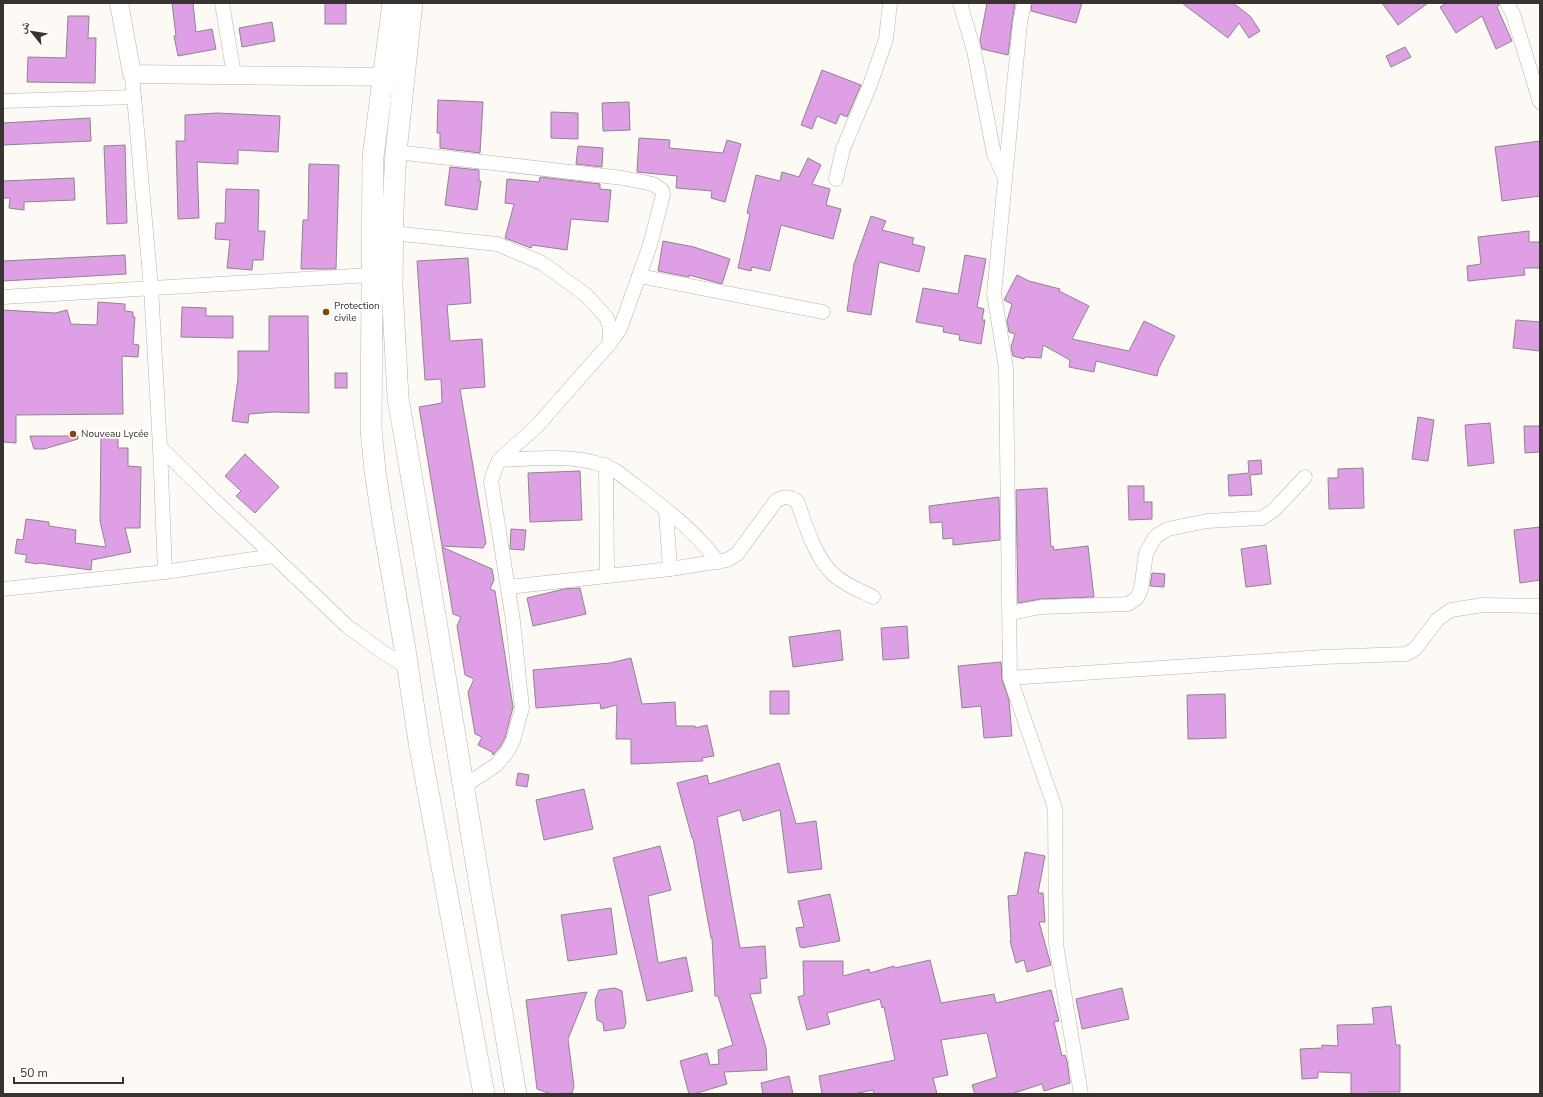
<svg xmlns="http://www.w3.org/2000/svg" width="1543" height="1097" font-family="'Nunito Sans','Noto Naskh Arabic',sans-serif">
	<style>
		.building { fill: #de9fe5; stroke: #8e858e }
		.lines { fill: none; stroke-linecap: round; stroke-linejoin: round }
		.minor-casing { stroke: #bdb3aa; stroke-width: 15 }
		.tertiary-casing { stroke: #bdb3aa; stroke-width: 19 }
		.secondary-casing { stroke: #bdb3aa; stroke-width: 22 }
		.minor { stroke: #fff; stroke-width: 14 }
		.tertiary { stroke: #fff; stroke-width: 18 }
		.secondary { stroke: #fff; stroke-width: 21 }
		.poi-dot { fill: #84430c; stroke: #fff; stroke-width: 1.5 }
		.labels { text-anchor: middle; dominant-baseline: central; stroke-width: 3.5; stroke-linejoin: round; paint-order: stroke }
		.poi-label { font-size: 10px; fill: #37332f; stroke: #fff; text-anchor: start }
	</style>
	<rect width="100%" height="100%" fill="#fdf9f5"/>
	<g class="building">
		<path d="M 172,3 L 193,3 L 196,32 L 212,29 L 216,49 L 178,56 L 174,36 L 176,36 Z"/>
		<rect x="325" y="3" width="21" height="21"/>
		<path d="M 987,3 L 1015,3 L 1012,22 L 1008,55 L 982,49 L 980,40 Z"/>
		<path d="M 1032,3 L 1082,3 L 1076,23 L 1031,11 Z"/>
		<path d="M 1182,3 L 1233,3 L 1250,16 L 1260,31 L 1249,38 L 1239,23 L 1228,38 Z"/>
		<path d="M 1382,3 L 1428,3 L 1398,25 Z"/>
		<path d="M 1447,3 L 1499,3 L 1499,5 L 1497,7 L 1512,41 L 1496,49 L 1482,16 L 1456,33 L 1440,7 Z"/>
		<path d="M 68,16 L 89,16 L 88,38 L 96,38 L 95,83 L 27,82 L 28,57 L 66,58 Z"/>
		<path d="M 272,22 L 275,41 L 242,47 L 239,28 Z"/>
		<path d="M 1405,47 L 1411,57 L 1391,67 L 1386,56 Z"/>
		<path d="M 822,70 L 861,85 L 847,117 L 840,114 L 836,124 L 817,116 L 812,129 L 801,125 Z"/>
		<path d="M 438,100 L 483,102 L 480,153 L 440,148 L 440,133 L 437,133 Z"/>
		<path d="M 629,102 L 630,130 L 603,131 L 602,103 Z"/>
		<path d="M 551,112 L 578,113 L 578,139 L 551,138 Z"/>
		<path d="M 217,113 L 280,116 L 278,152 L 238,150 L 238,164 L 197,162 L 199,218 L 178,219 L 176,141 L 185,141 L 185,115 Z"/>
		<path d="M 90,118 L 91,141 L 3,145 L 3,123 Z"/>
		<path d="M 639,138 L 670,140 L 669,148 L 723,153 L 727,140 L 741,144 L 725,202 L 711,198 L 712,191 L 676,188 L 677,176 L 637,172 Z"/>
		<path d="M 1540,141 L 1540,196 L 1502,201 L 1495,147 Z"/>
		<path d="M 125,145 L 127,223 L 107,224 L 104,146 Z"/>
		<path d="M 578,146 L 603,148 L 602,167 L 576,164 Z"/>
		<path d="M 808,158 L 821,165 L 812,184 L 830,189 L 826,205 L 841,209 L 833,239 L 781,225 L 770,271 L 752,267 L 751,271 L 738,268 L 750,214 L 747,213 L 756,175 L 780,181 L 782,172 L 799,177 Z"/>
		<path d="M 309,164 L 339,165 L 336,269 L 301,269 L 303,220 L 308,220 Z"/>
		<path d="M 450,167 L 479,170 L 479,181 L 481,181 L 477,210 L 445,205 Z"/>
		<path d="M 540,177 L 600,184 L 600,189 L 611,190 L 608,222 L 571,219 L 567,250 L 532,245 L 531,248 L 505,238 L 514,204 L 505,203 L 507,179 L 539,182 Z"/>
		<path d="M 74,178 L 75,200 L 24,202 L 24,210 L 9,208 L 10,198 L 3,198 L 3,181 Z"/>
		<path d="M 226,189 L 259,190 L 258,231 L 265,231 L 263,260 L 253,260 L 252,270 L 227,268 L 230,240 L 215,239 L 216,223 L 225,223 Z"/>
		<path d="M 871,216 L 886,221 L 882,230 L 914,238 L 912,244 L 925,247 L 919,272 L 879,262 L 871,315 L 847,311 L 854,264 Z"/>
		<path d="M 1529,231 L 1529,242 L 1540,242 L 1540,268 L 1524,268 L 1525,275 L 1468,281 L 1467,266 L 1481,264 L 1478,237 Z"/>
		<path d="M 663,241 L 694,247 L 730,259 L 722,284 L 689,275 L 689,277 L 658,271 Z"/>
		<path d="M 125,255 L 126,274 L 3,281 L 3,261 Z"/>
		<path d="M 965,255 L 986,259 L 977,307 L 984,309 L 982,320 L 985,320 L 981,344 L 959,340 L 960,335 L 943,332 L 944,327 L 916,322 L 923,288 L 958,294 Z"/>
		<path d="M 468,258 L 471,303 L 447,305 L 450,341 L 482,339 L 485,387 L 460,389 L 486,543 L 483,548 L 442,546 L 419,407 L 442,403 L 441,379 L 425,380 L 417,261 Z"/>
		<path d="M 1017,275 L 1029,281 L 1060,289 L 1059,291 L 1089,306 L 1072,339 L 1129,351 L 1144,321 L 1175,336 L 1159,368 L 1157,376 L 1096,361 L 1094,372 L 1069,367 L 1070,360 L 1043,345 L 1041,358 L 1025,357 L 1024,359 L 1013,356 L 1011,347 L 1015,334 L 1009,332 L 1007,321 L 1012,304 L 1004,300 Z"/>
		<path d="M 98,302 L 125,304 L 125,311 L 133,312 L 133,317 L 135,317 L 133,344 L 139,345 L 138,357 L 122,356 L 123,414 L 16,415 L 16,443 L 3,442 L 3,310 L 55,313 L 67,310 L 71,324 L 97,325 Z"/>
		<path d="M 182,307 L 206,308 L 206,316 L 233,316 L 233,338 L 181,337 Z"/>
		<path d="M 269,316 L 308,316 L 309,413 L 274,412 L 249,414 L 248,423 L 232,421 L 238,379 L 238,351 L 269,351 Z"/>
		<path d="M 1516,320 L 1540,322 L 1540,351 L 1513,348 Z"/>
		<rect x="335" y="373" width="12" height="15"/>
		<path d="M 1418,417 L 1434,420 L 1428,461 L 1412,459 Z"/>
		<path d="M 1490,423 L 1494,463 L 1468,466 L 1465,425 Z"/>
		<path d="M 1524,426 L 1540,426 L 1540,452 L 1525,453 Z"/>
		<path d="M 30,436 L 78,436 L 78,439 L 44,449 L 34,449 Z"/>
		<path d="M 101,436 L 118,436 L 118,448 L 128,448 L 128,466 L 141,467 L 140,528 L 125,528 L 131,552 L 92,560 L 91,570 L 39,563 L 38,564 L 25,562 L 27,555 L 15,553 L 17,539 L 23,540 L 26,519 L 49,522 L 49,526 L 76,530 L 75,543 L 106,547 L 100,521 Z"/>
		<path d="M 245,454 L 279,487 L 255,513 L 236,496 L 241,491 L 225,476 Z"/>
		<path d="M 1261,460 L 1262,474 L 1250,475 L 1252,495 L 1229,496 L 1228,475 L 1249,473 L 1248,461 Z"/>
		<path d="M 1363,468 L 1364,508 L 1329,509 L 1328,478 L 1338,478 L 1338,469 Z"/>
		<path d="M 580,471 L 582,520 L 530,522 L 528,473 Z"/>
		<path d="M 1128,486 L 1144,486 L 1144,502 L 1152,502 L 1152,519 L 1129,520 Z"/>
		<path d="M 1047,488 L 1051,547 L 1053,546 L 1054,550 L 1088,546 L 1094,597 L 1041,599 L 1018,603 L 1016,490 Z"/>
		<path d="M 999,497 L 1000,540 L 953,545 L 953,538 L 943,539 L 942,522 L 930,523 L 929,506 Z"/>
		<path d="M 1540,527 L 1540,580 L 1520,583 L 1514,530 Z"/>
		<path d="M 511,529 L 526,530 L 524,550 L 510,549 Z"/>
		<path d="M 1266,545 L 1271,584 L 1246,587 L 1241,549 Z"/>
		<path d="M 442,547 L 492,569 L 494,580 L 490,589 L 495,591 L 513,707 L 505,738 L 500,747 L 493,755 L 492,752 L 478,745 L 482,737 L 475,734 L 468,692 L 474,679 L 465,675 L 457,626 L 461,617 L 453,614 Z"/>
		<path d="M 1152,573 L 1165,574 L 1164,587 L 1150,586 Z"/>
		<path d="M 580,588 L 586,614 L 533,626 L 527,598 L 564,589 Z"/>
		<path d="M 907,626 L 909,658 L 883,660 L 881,628 Z"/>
		<path d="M 840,630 L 843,660 L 793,667 L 789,637 Z"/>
		<path d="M 631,658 L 642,704 L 675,702 L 676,726 L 695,726 L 695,728 L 707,725 L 714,756 L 702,758 L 703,761 L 631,764 L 631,739 L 616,739 L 617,705 L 601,709 L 600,703 L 536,708 L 533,670 L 610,663 Z"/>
		<path d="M 1001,662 L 1002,679 L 1009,700 L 1012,736 L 984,738 L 981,706 L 962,708 L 958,666 Z"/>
		<rect x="770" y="691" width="19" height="23"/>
		<path d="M 1225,694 L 1226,738 L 1188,739 L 1187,695 Z"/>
		<path d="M 779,763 L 796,824 L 816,821 L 822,869 L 788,873 L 780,810 L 743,821 L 740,810 L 717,817 L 740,948 L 765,946 L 767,978 L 760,979 L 761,993 L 750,994 L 766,1048 L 767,1070 L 724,1072 L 727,1084 L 694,1094 L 689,1094 L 680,1061 L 707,1053 L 710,1065 L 719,1064 L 718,1050 L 733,1045 L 718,996 L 715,996 L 712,938 L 711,938 L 693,838 L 692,838 L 677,783 L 707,775 L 709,784 Z"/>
		<path d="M 518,773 L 529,775 L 527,787 L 516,785 Z"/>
		<path d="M 584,789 L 593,829 L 544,840 L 536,800 Z"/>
		<path d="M 660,846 L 671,890 L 648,896 L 658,963 L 686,957 L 693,991 L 647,1001 L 613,858 Z"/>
		<path d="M 1025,852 L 1045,856 L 1038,893 L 1043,893 L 1045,922 L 1039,922 L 1051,965 L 1027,972 L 1024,960 L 1016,963 L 1010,941 L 1011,941 L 1008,896 L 1017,895 Z"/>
		<path d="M 830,894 L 840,941 L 802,948 L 802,947 L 800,947 L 796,928 L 804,927 L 798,901 Z"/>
		<path d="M 611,908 L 617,954 L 568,961 L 561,915 Z"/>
		<path d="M 930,960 L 941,1003 L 994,994 L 996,1003 L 1051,990 L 1059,1021 L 1054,1022 L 1062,1056 L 1065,1055 L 1067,1061 L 1070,1083 L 1044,1091 L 1042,1084 L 1011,1094 L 975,1094 L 972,1085 L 997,1077 L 987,1033 L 941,1040 L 948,1075 L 933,1078 L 937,1094 L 874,1094 L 873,1090 L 854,1094 L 822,1094 L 819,1076 L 895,1060 L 884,1007 L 882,1008 L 880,999 L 827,1013 L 830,1024 L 807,1030 L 798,997 L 804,995 L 803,961 L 843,961 L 843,976 L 869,969 L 870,973 L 894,966 L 895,968 Z"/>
		<path d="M 615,988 L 622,991 L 626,1023 L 624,1028 L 604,1031 L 603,1023 L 597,1020 L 595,1000 L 599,990 Z"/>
		<path d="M 1122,988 L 1129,1019 L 1082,1029 L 1076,999 Z"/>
		<path d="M 587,992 L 568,1039 L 574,1086 L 572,1093 L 551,1094 L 537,1089 L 526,1000 Z"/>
		<path d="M 1391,1006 L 1396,1045 L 1400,1045 L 1400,1092 L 1369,1092 L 1369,1094 L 1351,1094 L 1351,1073 L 1318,1072 L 1318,1078 L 1302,1079 L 1300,1049 L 1322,1048 L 1322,1045 L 1338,1046 L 1337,1025 L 1374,1024 L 1372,1008 Z"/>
		<path d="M 789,1076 L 793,1094 L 763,1094 L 761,1083 Z"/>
	</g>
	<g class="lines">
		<defs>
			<g id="minor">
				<path d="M 222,3 L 234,75"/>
				<path d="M 960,3 L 974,51 L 994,154 L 1004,176"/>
				<path d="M 1024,3 L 1020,23 L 994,294 L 1006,368 L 1010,678 L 1055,808 L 1056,944 L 1081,1094"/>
				<path d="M 1507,3 L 1513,14 L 1540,102"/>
				<path d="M 132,74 L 151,288 L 160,447 L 213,499 L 258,541 L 347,626 L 381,651 L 408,668"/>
				<path d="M 3,101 L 134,97"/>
				<path d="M 396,152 L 623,178 L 653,184 L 662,190 L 663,195 L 650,245 L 639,276"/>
				<path d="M 836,179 L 843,149 L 870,85 L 886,39 L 890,3"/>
				<path d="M 392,233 L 497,244 L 542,263 L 586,295 L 607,318 L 610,329 L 610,343 L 536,427 L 499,460 L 495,469 L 491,481 L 513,621 L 522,708 L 513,741 L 507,752 L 496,765 L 463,787"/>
				<path d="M 3,297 L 371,275"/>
				<path d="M 610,343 L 620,329 L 639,276 L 823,312"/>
				<path d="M 160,447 L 165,572"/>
				<path d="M 499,460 C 537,459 582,452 616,471 C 652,499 691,525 718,562"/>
				<path d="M 606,465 L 607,576"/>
				<path d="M 666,511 L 670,569"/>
				<path d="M 508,587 L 670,569 L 727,560 L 737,554 L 776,501 C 784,496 788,496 797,501 C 805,523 814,554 830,571 C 841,583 859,590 873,597"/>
				<path d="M 3,589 L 165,572 L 273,556"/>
				<path d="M 1010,613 L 1041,607 L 1128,604 L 1137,598 L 1141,589 L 1146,553 L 1156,536 L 1168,529 L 1207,521 L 1262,518 L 1274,510 L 1305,477"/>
				<path d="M 1010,678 L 1323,657 L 1406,654 L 1415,649 L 1438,619 L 1451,610 L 1483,605 L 1540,606"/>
			</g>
			<path id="tertiary" d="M 119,3 L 132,74 L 397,77"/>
			<g id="secondary">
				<path d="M 393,3 L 373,157 L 371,429 L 375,471 L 383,523 L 404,643 L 420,748 L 484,1094"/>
				<path d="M 412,3 L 396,152 L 393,210 L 392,286 L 398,398 L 429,579 L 481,892 L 516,1094"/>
			</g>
		</defs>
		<use href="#minor" class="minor-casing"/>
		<use href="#tertiary" class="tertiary-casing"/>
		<use href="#secondary" class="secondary-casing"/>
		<use href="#minor" class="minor"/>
		<use href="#tertiary" class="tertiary"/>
		<use href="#secondary" class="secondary"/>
	</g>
	<g class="poi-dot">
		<circle cx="326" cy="312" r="4"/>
		<circle cx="73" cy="434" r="4"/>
	</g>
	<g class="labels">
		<g class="poi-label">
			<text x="334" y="306">Protection<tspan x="334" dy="12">civile</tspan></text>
			<text x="81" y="434">Nouveau Lycée</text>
		</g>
	</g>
	<rect width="1543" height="1097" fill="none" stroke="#37332f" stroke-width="8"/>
	<g transform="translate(32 32) rotate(300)" stroke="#ffffff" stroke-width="3" paint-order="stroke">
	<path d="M0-3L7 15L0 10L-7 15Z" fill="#37332f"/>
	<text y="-6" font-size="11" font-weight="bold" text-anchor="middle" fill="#37332f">ش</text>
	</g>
	<path d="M14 1077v6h109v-6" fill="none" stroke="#37332f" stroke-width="2"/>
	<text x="20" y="1077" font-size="12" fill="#37332f" stroke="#ffffff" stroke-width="3" paint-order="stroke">50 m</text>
</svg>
